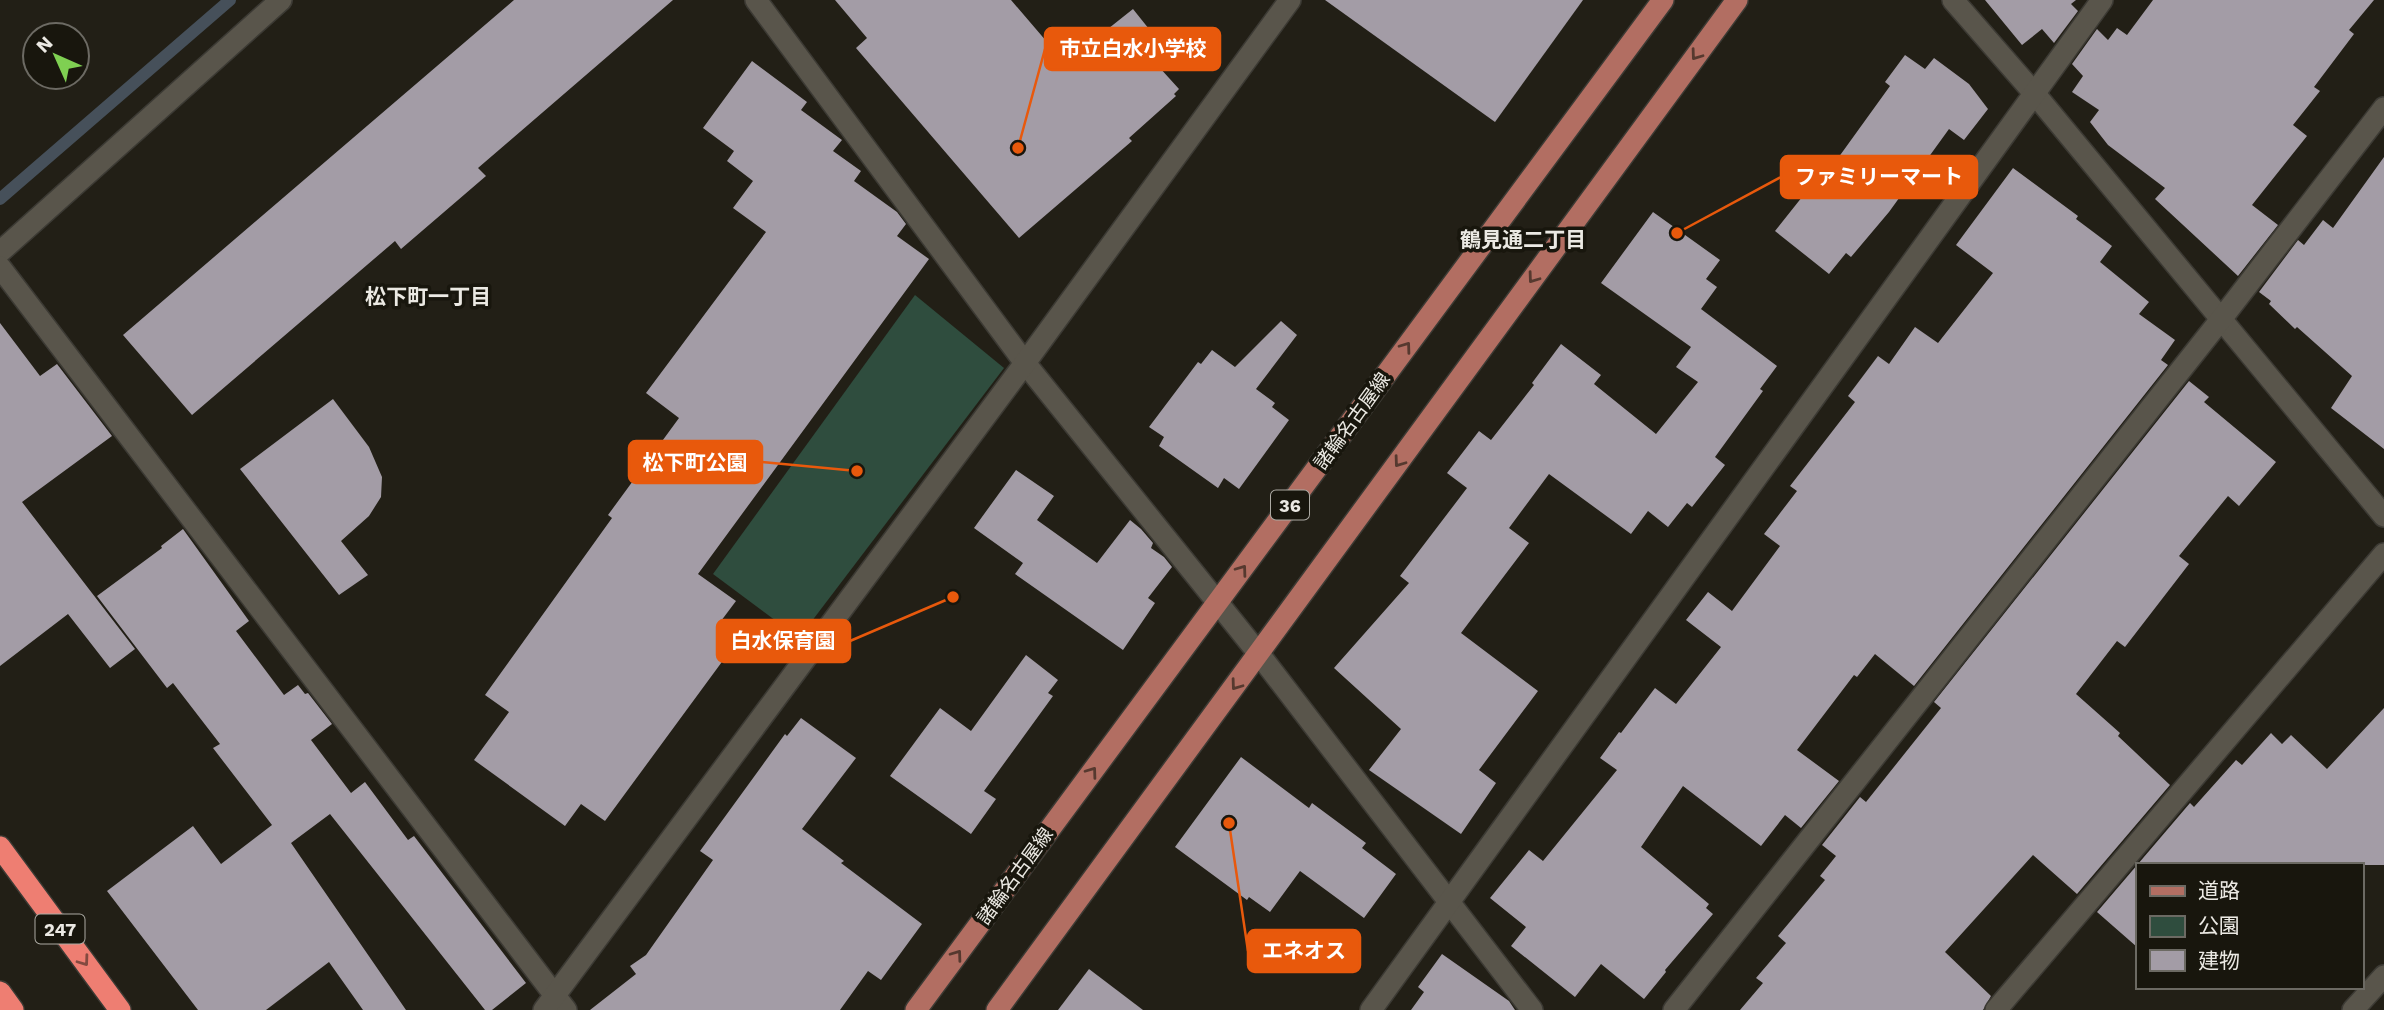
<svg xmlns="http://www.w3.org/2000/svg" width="2384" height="1010" font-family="'Work Sans','Noto Sans JP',sans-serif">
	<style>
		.green { fill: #2f4d3e }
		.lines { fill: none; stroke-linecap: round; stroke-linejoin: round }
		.stream { stroke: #46505a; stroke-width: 12 }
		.building { fill: #a39ca6 }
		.minor-casing { stroke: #3c3a34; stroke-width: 24 }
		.major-casing { stroke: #3c3a34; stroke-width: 24 }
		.highway-casing { stroke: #3c3a34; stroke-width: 24 }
		.minor { stroke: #59554b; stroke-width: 21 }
		.major { stroke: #b26e62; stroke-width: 21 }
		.highway { stroke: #ee7e72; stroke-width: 21 }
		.oneway { stroke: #56392f }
		.oneway2 { stroke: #834a40 }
		.labels { text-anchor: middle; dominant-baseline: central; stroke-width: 7; stroke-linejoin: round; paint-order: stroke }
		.shield { fill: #18160d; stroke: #acaaa3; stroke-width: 2 }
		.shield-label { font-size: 18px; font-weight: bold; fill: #ebe9e3 }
		.street-label { font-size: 19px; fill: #ebe9e3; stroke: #18160d }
		.neighbourhood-label { font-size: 21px; font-weight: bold; fill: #ebe9e3; stroke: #18160d }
		.leader { fill: none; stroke: #e8590c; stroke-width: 2.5 }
		.callout-dot { fill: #e8590c; stroke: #18160d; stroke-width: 2.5 }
		.callout { fill: #e8590c; stroke: #e8590c; stroke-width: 2.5 }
		.callout-label { font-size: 21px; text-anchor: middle; font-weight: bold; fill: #fff }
	</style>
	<rect width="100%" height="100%" fill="#221f16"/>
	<path class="green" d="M 915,295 L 1004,368 L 799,638 L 713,574 Z"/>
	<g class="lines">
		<path class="stream" d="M 0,199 L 230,0"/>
	</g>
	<g class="building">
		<path d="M 514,0 L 673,0 L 478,168 L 486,176 L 401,249 L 395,241 L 192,415 L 123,335 Z"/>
		<path d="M 835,0 L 1011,0 L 1065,63 L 1133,9 L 1153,34 L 1139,45 L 1179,89 L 1174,94 L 1176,96 L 1129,138 L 1132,141 L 1019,238 L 856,48 L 867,38 Z"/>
		<path d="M 1325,0 L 1583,0 L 1495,122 Z"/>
		<path d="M 1985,0 L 2076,0 L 2071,4 L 2078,11 L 2054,43 L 2042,29 L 2022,45 Z"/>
		<path d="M 2153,0 L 2374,0 L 2349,30 L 2354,34 L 2314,87 L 2320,91 L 2293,125 L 2307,136 L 2252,205 L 2278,225 L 2238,276 L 2155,199 L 2165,188 L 2108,145 L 2090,122 L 2099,110 L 2072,92 L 2083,76 L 2072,64 L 2097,29 L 2108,40 L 2117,28 L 2127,35 Z"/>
		<path d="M 1905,55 L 1925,69 L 1934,58 L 1969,84 L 1988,109 L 1964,140 L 1949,129 L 1889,212 L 1851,257 L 1846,253 L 1829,274 L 1775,231 L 1810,187 L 1815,190 L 1890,86 L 1885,82 Z"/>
		<path d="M 752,61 L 807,102 L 801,110 L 842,140 L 833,151 L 861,171 L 854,181 L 897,212 L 906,224 L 897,236 L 929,259 L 698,574 L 736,601 L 718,625 L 738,640 L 605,821 L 581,804 L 565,826 L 474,760 L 509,712 L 485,695 L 612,518 L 608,515 L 679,418 L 646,393 L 766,232 L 733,208 L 753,181 L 727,161 L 734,151 L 703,128 Z"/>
		<path d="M 2384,157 L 2384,449 L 2331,408 L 2352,376 L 2297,327 L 2295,329 L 2269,304 L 2271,301 L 2259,292 L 2298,240 L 2304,245 L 2323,220 L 2333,228 Z"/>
		<path d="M 2013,168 L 2078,216 L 2076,219 L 2112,246 L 2100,262 L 2149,302 L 2139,314 L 2175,340 L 2161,360 L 2168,365 L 1914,686 L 1875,654 L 1857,677 L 1854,675 L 1797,750 L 1839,781 L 1801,828 L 1785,815 L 1761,846 L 1683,786 L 1641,847 L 1709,904 L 1706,908 L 1713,914 L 1665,970 L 1666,972 L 1644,999 L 1601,964 L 1575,997 L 1511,946 L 1526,927 L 1490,898 L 1529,850 L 1543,861 L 1617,770 L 1600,758 L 1619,732 L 1621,733 L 1655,688 L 1676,704 L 1721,647 L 1686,620 L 1708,592 L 1732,611 L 1780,546 L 1764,534 L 1797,491 L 1790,486 L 1855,402 L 1848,396 L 1878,356 L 1889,364 L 1915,327 L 1938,343 L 1993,273 L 1956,245 Z"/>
		<path d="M 1653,212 L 1720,260 L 1706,279 L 1717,287 L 1701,309 L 1777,366 L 1760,389 L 1763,391 L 1715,457 L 1725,465 L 1692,507 L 1687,503 L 1668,527 L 1648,511 L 1631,534 L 1549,474 L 1509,528 L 1529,543 L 1461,633 L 1538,691 L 1479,770 L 1496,783 L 1461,834 L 1369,770 L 1401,729 L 1334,668 L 1409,583 L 1400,576 L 1467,488 L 1447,473 L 1479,431 L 1491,440 L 1534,385 L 1532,383 L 1561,344 L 1601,375 L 1594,384 L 1656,434 L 1698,382 L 1676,367 L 1691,347 L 1601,283 Z"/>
		<path d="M 1281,321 L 1297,335 L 1256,389 L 1275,403 L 1272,407 L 1289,420 L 1239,489 L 1224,478 L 1218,488 L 1159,446 L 1164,437 L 1149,427 L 1198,362 L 1201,364 L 1212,350 L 1235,367 Z"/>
		<path d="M 0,323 L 40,376 L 57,364 L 112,436 L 22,502 L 135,649 L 110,668 L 68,614 L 0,666 Z"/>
		<path d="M 2189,381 L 2209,397 L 2204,402 L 2276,462 L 2239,506 L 2228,496 L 2179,556 L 2189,564 L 2125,647 L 2117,641 L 2076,694 L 2120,733 L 2118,736 L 2170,785 L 2077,894 L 2033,855 L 1945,952 L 1991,996 L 1983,1010 L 1740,1010 L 1763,983 L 1756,978 L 1786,943 L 1778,936 L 1825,880 L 1820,876 L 1836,856 L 1822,845 L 1860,797 L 1866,802 L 1941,708 L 1934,702 Z"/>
		<path d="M 333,399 L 369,447 L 382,477 L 381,497 L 369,516 L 341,541 L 368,575 L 339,595 L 240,469 Z"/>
		<path d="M 1016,470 L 1054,496 L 1037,520 L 1097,563 L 1130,520 L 1141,529 L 1153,543 L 1151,548 L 1164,557 L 1172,567 L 1148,598 L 1155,603 L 1123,650 L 1015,574 L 1023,563 L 974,528 Z"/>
		<path d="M 183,529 L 249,621 L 236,631 L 284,695 L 298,685 L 305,694 L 308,693 L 332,724 L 311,740 L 351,793 L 365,782 L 408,840 L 414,836 L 526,983 L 492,1010 L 485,1010 L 330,814 L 291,843 L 406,1010 L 363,1010 L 329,962 L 266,1010 L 198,1010 L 107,891 L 193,826 L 221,864 L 272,825 L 213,748 L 220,744 L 173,683 L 167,688 L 97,596 L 162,548 L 161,546 Z"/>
		<path d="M 1026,655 L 1058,680 L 1048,693 L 1053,696 L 984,791 L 996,799 L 971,834 L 890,776 L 940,708 L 971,731 Z"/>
		<path d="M 2384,708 L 2384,865 L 2137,865 L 2137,947 L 2097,912 L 2190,803 L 2194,807 L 2236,760 L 2242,765 L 2271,733 L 2282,744 L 2291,735 L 2327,769 Z"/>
		<path d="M 801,718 L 856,758 L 802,829 L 844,861 L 841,863 L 922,924 L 881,980 L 868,971 L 840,1010 L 590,1010 L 636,974 L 630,966 L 646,955 L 713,860 L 700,851 L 785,734 L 787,736 Z"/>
		<path d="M 1241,757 L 1309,808 L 1312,803 L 1366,843 L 1362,848 L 1396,874 L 1364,918 L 1300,871 L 1270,912 L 1249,897 L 1247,900 L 1175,847 Z"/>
		<path d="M 1442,954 L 1509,1001 L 1515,1010 L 1411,1010 L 1424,992 L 1418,987 Z"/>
		<path d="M 1089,969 L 1143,1010 L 1058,1010 Z"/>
	</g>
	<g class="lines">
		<defs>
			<g id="minor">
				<path d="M 756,0 L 1025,363 L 1259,654 L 1532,1010"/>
				<path d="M 1953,0 L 2034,93 L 2384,516"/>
				<path d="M 0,252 L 281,0"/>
				<path d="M 0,267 L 566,1010"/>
				<path d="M 544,1010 L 1025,363 L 1290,0"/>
				<path d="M 1371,1010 L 2102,0"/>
				<path d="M 1674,1010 L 2222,318 L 2384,108"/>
				<path d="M 1996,1010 L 2384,554"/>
				<path d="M 2353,1010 L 2384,976"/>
			</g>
			<g id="major">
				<path d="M 916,1010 L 1663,0"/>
				<path d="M 997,1010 L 1737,0"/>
			</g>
			<g id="highway">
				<path d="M 0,847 L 120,1010"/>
				<path d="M 0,992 L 13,1010"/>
			</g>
		</defs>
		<use href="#minor" class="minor-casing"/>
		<use href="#major" class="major-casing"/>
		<use href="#highway" class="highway-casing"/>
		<use href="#minor" class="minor"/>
		<use href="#major" class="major"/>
		<use href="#highway" class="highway"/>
	</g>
	<defs><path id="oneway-chevron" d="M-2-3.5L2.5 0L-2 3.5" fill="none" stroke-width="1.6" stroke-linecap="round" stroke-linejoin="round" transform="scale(1.75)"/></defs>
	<g class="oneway">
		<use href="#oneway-chevron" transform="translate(1696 55) rotate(126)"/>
		<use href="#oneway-chevron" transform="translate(1533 278) rotate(126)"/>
		<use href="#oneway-chevron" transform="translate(1406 347) rotate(-54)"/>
		<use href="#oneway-chevron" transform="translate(1399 462) rotate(126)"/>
		<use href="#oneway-chevron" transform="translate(1242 570) rotate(-54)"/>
		<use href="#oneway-chevron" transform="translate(1236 685) rotate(126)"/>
		<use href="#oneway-chevron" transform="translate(1092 772) rotate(-54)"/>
		<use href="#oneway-chevron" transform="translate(957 955) rotate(-54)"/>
	</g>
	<use class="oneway2" href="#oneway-chevron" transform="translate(84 961) rotate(54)"/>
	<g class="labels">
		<g class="shield">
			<rect x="1271" y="490.5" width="38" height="29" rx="5"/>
			<rect x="35.5" y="914.5" width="49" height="29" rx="5"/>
		</g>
		<g class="shield-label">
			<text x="1290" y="505">36</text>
			<text x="60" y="929">247</text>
		</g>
		<g class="street-label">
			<text transform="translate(1352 421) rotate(-54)">諸輪名古屋線</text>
			<text transform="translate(1015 876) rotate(-54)">諸輪名古屋線</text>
		</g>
		<g class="neighbourhood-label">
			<text x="1523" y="239">鶴見通二丁目</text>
			<text x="428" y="296">松下町一丁目</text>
		</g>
	</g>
	<path class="leader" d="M1018 148L1045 49M1677 233L1781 177M857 471L762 462M953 597L850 641M1229 823L1248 951"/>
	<g class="callout-dot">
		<circle cx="1018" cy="148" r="7"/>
		<circle cx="1677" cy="233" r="7"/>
		<circle cx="857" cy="471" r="7"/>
		<circle cx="953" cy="597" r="7"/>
		<circle cx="1229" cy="823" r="7"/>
	</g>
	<g class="callout">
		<rect x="1045" y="28" width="175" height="42" rx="7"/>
		<rect x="1781" y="156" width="196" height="42" rx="7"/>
		<rect x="629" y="441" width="133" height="42" rx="7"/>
		<rect x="717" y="620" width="133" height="42" rx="7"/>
		<rect x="1248" y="930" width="112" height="42" rx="7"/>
	</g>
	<g class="callout-label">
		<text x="1133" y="56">市立白水小学校</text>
		<text x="1879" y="184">ファミリーマート</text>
		<text x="695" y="470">松下町公園</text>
		<text x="783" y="648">白水保育園</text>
		<text x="1304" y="958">エネオス</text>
	</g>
	<rect x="2136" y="863" width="228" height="126" fill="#18160d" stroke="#6c6a63" stroke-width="2"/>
	<rect x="2150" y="886" width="35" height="10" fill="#b26e62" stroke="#6c6a63" stroke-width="2"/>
	<text x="2198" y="898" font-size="21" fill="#ebe9e3">道路</text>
	<rect x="2150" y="916" width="35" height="21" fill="#2f4d3e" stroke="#6c6a63" stroke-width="2"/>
	<text x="2198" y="933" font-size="21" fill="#ebe9e3">公園</text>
	<rect x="2150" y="950" width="35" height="21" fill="#a39ca6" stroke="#6c6a63" stroke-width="2"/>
	<text x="2198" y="968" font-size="21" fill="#ebe9e3">建物</text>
	<g transform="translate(56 56) rotate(315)"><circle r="33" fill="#18160d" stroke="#6c6a63" stroke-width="2"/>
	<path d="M0-5L12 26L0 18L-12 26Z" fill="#7fd052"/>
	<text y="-10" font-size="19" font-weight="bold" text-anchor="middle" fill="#ebe9e3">N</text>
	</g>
</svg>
